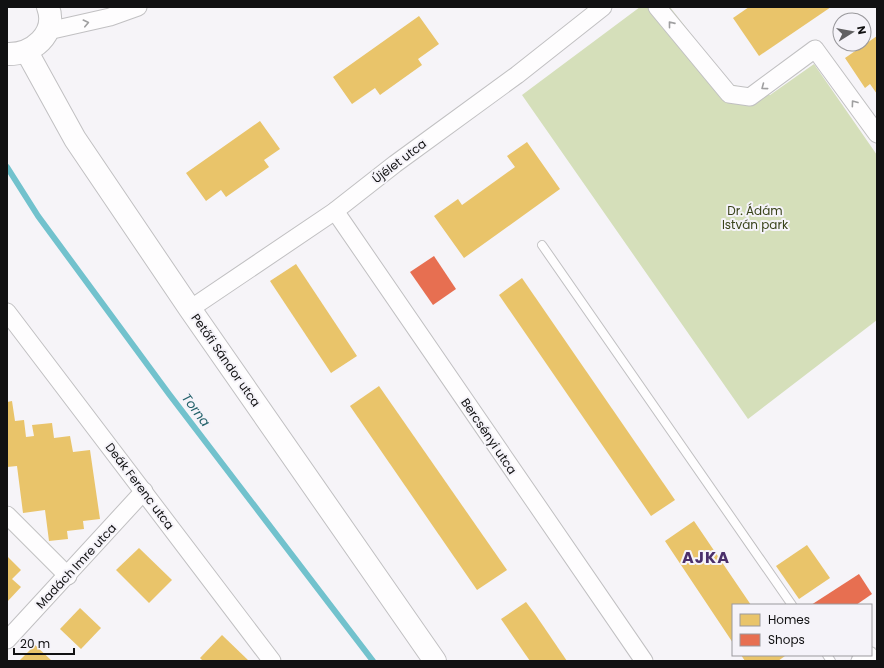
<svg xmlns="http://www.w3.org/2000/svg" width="884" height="668" font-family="Poppins,sans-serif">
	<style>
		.green { fill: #d5dfba }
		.homes { fill: #e9c46a }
		.shops { fill: #e76f51 }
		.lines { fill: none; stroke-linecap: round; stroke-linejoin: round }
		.stream { stroke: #72c2cd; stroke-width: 6 }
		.service-casing { stroke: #c1c0c2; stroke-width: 10 }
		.minor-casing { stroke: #c1c0c2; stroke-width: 19 }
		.secondary-casing { stroke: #c1c0c2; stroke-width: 24 }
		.service { stroke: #fefdfe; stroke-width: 8 }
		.minor { stroke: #fefdfe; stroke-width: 17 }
		.secondary { stroke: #fefdfe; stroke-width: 22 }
		.oneway { stroke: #9f9fa0 }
		.labels { text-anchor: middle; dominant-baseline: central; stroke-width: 4; stroke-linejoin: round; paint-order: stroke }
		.street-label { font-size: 12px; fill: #111112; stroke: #f5f3f9 }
		.park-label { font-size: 12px; fill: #39431a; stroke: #f5f3f9 }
		.water-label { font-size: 13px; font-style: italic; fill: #24626a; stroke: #f5f3f9 }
		.district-label { font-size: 16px; font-weight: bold; letter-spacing: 1px; fill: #4a2f6a; stroke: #f5f3f9 }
	</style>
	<rect width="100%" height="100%" fill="#f6f4f8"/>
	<path class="green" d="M 640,7 L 670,7 L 730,84 L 770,95 L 814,64 L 877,155 L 877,320 L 748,419 L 522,95 Z"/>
	<g class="homes">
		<path d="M 749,7 L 831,7 L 759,56 L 733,18 Z"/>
		<path d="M 419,16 L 439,44 L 418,59 L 422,65 L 380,95 L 375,88 L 352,104 L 333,77 Z"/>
		<path d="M 877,36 L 877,94 L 870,84 L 865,88 L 845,58 Z"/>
		<path d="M 260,121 L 280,149 L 264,160 L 269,167 L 226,197 L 221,190 L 206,201 L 186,173 Z"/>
		<path d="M 527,142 L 560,189 L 464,258 L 434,216 L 458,199 L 462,205 L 515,167 L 507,156 Z"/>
		<path d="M 296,264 L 357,356 L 331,373 L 270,281 Z"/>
		<path d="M 522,278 L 675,500 L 651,516 L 499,295 Z"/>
		<path d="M 379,386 L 507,570 L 477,590 L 350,406 Z"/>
		<path d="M 12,401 L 15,421 L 24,420 L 26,437 L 34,436 L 32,425 L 52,423 L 54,438 L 70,436 L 73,452 L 90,450 L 100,519 L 83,521 L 84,529 L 67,531 L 68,539 L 49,541 L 45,510 L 23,513 L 17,466 L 7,467 L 7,402 Z"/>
		<path d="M 694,521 L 751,605 L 733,605 L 733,643 L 665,541 Z"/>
		<path d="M 807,545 L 830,578 L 799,599 L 776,566 Z"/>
		<path d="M 139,548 L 172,580 L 149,603 L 116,570 Z"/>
		<path d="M 7,556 L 21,570 L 12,579 L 21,587 L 7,602 Z"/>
		<path d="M 526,602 L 535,614 L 567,661 L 530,661 L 501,619 Z"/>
		<path d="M 80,608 L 101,628 L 81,649 L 60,629 Z"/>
		<path d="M 222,635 L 249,661 L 203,661 L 200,658 Z"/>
		<path d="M 35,645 L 52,661 L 19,661 Z"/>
		<path d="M 741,655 L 784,655 L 785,656 L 778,661 L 745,661 Z"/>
	</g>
	<g class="shops">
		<path d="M 434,256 L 456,289 L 433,305 L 410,272 Z"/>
		<path d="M 859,574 L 872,594 L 856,605 L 811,605 Z"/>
	</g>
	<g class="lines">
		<path class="stream" d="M 7,167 L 38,216 L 169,394 L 373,661"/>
		<defs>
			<g id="service">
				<path d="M 542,245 L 792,605"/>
				<path d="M 827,655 L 831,661"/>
			</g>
			<g id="minor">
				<path d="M 657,7 L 729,94 L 750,97 L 815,49 L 877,134"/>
				<path d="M 48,31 L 110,17 L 138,7"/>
				<path d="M 335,211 L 644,661"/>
				<path d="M 190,309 L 335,211 L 395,164 L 517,75 L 603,7"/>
				<path d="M 7,312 L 272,661"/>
				<path d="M 7,515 L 68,576"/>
				<path d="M 7,640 L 144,491"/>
				<path d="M 860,661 L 869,655"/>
			</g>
			<g id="secondary">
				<path d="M 27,52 L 75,139 L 190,309 L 435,661"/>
				<path d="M 7,54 C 32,55 58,34 48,7"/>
			</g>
		</defs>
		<use href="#service" class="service-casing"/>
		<use href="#minor" class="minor-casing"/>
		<use href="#secondary" class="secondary-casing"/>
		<use href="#service" class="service"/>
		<use href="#minor" class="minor"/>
		<use href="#secondary" class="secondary"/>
	</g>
	<defs><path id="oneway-chevron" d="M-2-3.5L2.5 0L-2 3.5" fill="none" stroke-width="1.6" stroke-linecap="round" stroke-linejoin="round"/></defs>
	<g class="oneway">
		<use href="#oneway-chevron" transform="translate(86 23) rotate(-13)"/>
		<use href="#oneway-chevron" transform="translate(671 24) rotate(-129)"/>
		<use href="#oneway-chevron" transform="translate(764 87) rotate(143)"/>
		<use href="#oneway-chevron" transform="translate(854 103) rotate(-126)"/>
	</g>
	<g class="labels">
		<g class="street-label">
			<text transform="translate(399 161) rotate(-37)">Újélet utca</text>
			<text transform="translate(226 360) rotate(55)">Petőfi Sándor utca</text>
			<text transform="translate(489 436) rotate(56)">Bercsényi utca</text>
			<text transform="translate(140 486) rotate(53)">Deák Ferenc utca</text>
			<text transform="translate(76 566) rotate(-47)">Madách Imre utca</text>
		</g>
		<g class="park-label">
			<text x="755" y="210">Dr. Ádám<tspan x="755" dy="14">István park</tspan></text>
		</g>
		<g class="water-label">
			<text transform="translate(196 410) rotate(53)">Torna</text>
		</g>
		<g class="district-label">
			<text x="706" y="557">AJKA</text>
		</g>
	</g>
	<rect width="884" height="668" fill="none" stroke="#111112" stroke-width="16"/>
	<rect x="732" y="604" width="140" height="52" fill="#f5f3f9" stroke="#9a999d"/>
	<rect x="740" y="614" width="20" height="12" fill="#e9c46a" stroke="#9a999d"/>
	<text x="768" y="624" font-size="12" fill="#111112">Homes</text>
	<rect x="740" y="634" width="20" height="12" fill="#e76f51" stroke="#9a999d"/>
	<text x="768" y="644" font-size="12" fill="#111112">Shops</text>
	<g transform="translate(852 32) rotate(79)"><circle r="19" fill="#f5f3f9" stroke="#9a999d"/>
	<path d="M0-3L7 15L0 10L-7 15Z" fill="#616062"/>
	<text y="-6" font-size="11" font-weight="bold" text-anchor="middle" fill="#111112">N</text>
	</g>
	<path d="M14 648v6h60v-6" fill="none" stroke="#111112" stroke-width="2"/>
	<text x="20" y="648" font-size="12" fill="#111112" stroke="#f5f3f9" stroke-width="3" paint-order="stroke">20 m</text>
</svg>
